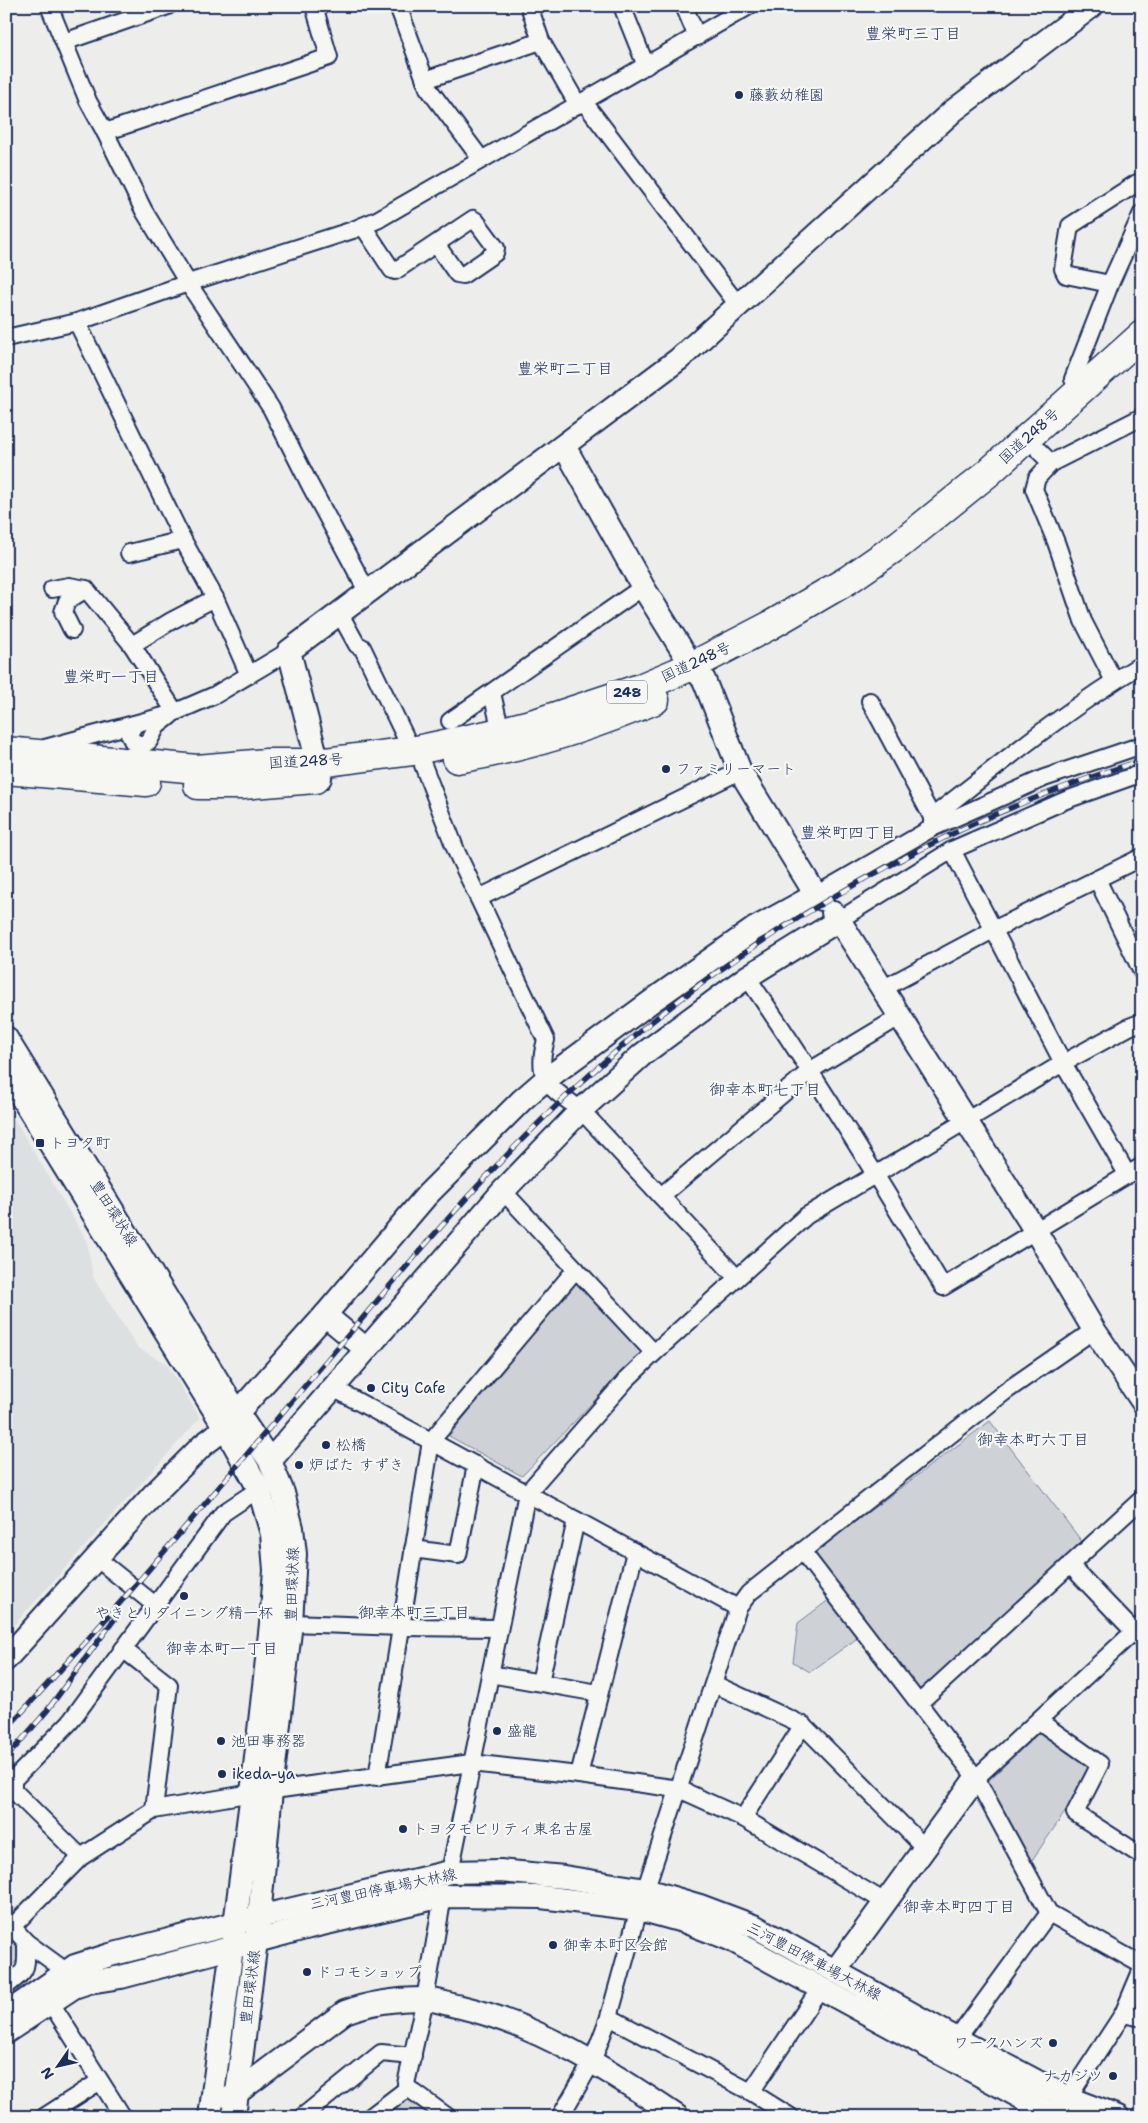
<svg xmlns="http://www.w3.org/2000/svg" width="1148" height="2123" font-family="'Shantell Sans','Klee One',sans-serif">
	<style>
		.built { fill: #dde0e1 }
		.green { fill: #ced2d7; stroke: #74809a }
		.lines { fill: none; stroke-linecap: round; stroke-linejoin: round }
		.street-casing { stroke: #1b2f5e; stroke-width: 20 }
		.secondary-casing { stroke: #1b2f5e; stroke-width: 26 }
		.highway-casing { stroke: #1b2f5e; stroke-width: 31 }
		.street { stroke: #f6f6f2; stroke-width: 16 }
		.secondary { stroke: #f6f6f2; stroke-width: 22 }
		.highway { stroke: #f6f6f2; stroke-width: 28 }
		.rail-casing { stroke: #1b2f5e; stroke-width: 5.5 }
		.rail { stroke: #f6f6f2; stroke-width: 4; stroke-dasharray: 11; stroke-linecap: butt }
		.poi-dot { fill: #1b2f5e; stroke: #f6f6f2; stroke-width: 2 }
		.labels { text-anchor: middle; dominant-baseline: central; stroke-width: 4.5; stroke-linejoin: round; paint-order: stroke }
		.shield { fill: #f6f6f2; stroke: #5d6b8a; stroke-width: 1 }
		.shield-label { font-size: 14px; font-weight: bold; fill: #1b2f5e }
		.poi-label { font-size: 15px; fill: #1b2f5e; stroke: #f6f6f2; text-anchor: start }
		.street-label { font-size: 15px; fill: #1b2f5e; stroke: #f6f6f2 }
		.neighbourhood-label { font-size: 16px; fill: #1b2f5e; stroke: #f6f6f2 }
	</style>
	<rect width="100%" height="100%" fill="#edeeec"/>
	<filter id="ink" filterUnits="userSpaceOnUse"><feTurbulence type="fractalNoise" baseFrequency=".02" numOctaves="2"/><feDisplacementMap in="SourceGraphic" scale="10" xChannelSelector="R" yChannelSelector="G"/><feConvolveMatrix kernelMatrix="1 2 1 2 8 2 1 2 1" color-interpolation-filters="sRGB"/></filter>
	<g filter="url(#ink)">
		<path class="built" d="M 6,1105 L 87,1241 L 93,1277 L 138,1348 L 167,1364 L 200,1418 L 6,1634 Z"/>
		<g class="green">
			<path d="M 577,1278 L 642,1351 L 522,1476 L 449,1436 Z"/>
			<path d="M 990,1421 L 1083,1543 L 922,1692 L 917,1691 L 816,1557 L 816,1551 Z"/>
			<path d="M 830,1599 L 859,1637 L 810,1672 L 793,1662 L 798,1623 Z"/>
			<path d="M 1039,1733 L 1048,1733 L 1094,1770 L 1030,1863 L 988,1785 L 989,1780 Z"/>
			<path d="M 6,1932 L 19,1947 L 20,1959 L 6,1969 L 8,1951 Z"/>
			<path d="M 402,2098 L 409,2098 L 437,2117 L 379,2117 Z"/>
		</g>
		<g class="lines">
			<defs>
				<g id="street">
					<path d="M 49,6 L 88,101 L 105,132 L 144,211 L 188,283 L 271,408 L 310,485 L 368,593"/>
					<path d="M 398,6 L 428,88 L 481,159"/>
					<path d="M 529,6 L 541,41 L 578,105"/>
					<path d="M 622,6 L 646,66"/>
					<path d="M 684,6 L 697,37"/>
					<path d="M 64,42 L 168,6"/>
					<path d="M 425,80 L 541,41"/>
					<path d="M 584,102 L 738,305"/>
					<path d="M 105,132 L 329,57 L 314,6"/>
					<path d="M 363,226 L 392,270 L 395,271 L 473,219 L 476,221 L 496,248 L 495,253 L 463,275 L 457,274 L 436,244"/>
					<path d="M 1110,284 L 1066,275 L 1063,269 L 1070,226 L 1137,183 L 1142,183"/>
					<path d="M 77,322 L 183,540 L 215,598 L 249,675"/>
					<path d="M 6,338 L 77,322 L 188,283 L 353,230 L 377,220 L 749,6"/>
					<path d="M 1081,390 L 1073,379 L 1110,284 L 1142,213"/>
					<path d="M 1039,451 L 1051,463"/>
					<path d="M 129,553 L 183,540"/>
					<path d="M 52,589 L 69,586 L 86,589 L 132,645 L 171,621 L 215,598"/>
					<path d="M 340,614 L 357,645 L 362,647 L 412,751"/>
					<path d="M 72,630 L 63,612 L 67,601 L 86,589"/>
					<path d="M 132,645 L 175,712"/>
					<path d="M 1114,681 L 1083,621 L 1056,542 L 1034,489 L 1037,478 L 1051,463 L 1142,417"/>
					<path d="M 492,693 L 501,732"/>
					<path d="M 870,701 L 932,817 L 932,826"/>
					<path d="M 450,721 L 643,587"/>
					<path d="M 135,724 L 129,734 L 133,742 L 143,745 L 149,741 L 157,726 L 170,716"/>
					<path d="M 45,748 L 171,714 L 215,695 L 289,651"/>
					<path d="M 423,765 L 457,853 L 546,1040 C 534,1081 551,1088 581,1110 L 737,1278"/>
					<path d="M 932,817 C 1000,764 1068,708 1142,664"/>
					<path d="M 952,850 L 1063,1063 L 1127,1174"/>
					<path d="M 1097,879 L 1142,972"/>
					<path d="M 816,895 L 932,828 L 1044,778 L 1142,745"/>
					<path d="M 479,898 L 740,771"/>
					<path d="M 839,920 L 952,850 L 1066,800 L 1142,773"/>
					<path d="M 747,977 C 817,1078 881,1182 943,1287 L 1142,1166"/>
					<path d="M 884,988 L 993,930 L 1142,857"/>
					<path d="M 503,1191 L 654,1353"/>
					<path d="M 661,1196 L 811,1070 L 901,1016"/>
					<path d="M 333,1388 L 738,1608"/>
					<path d="M 413,1549 L 458,1555 L 476,1465"/>
					<path d="M 802,1551 L 976,1778 L 1049,1913 L 1142,1965"/>
					<path d="M 95,1557 L 155,1605"/>
					<path d="M 1071,1566 L 1142,1640"/>
					<path d="M 291,1623 L 401,1627 L 499,1628"/>
					<path d="M 123,1649 L 169,1685 L 154,1810"/>
					<path d="M 490,1674 L 598,1693"/>
					<path d="M 540,1682 L 576,1520"/>
					<path d="M 714,1684 L 803,1725 L 925,1848"/>
					<path d="M 919,1703 L 1142,1499"/>
					<path d="M 1039,1721 L 1100,1764 L 1075,1813 L 1142,1856"/>
					<path d="M 579,1775 L 635,1552"/>
					<path d="M 377,1777 L 431,1441 L 576,1269"/>
					<path d="M 976,1778 L 1142,1624"/>
					<path d="M 743,1818 L 803,1725"/>
					<path d="M 81,1857 L 13,1790 L 13,1780 L 70,1722 L 223,1513 L 259,1489"/>
					<path d="M 450,1872 L 527,1493 L 626,1380 L 654,1353 L 806,1216 L 1063,1063 L 1129,1027 L 1142,1022"/>
					<path d="M 443,1896 L 425,1999 L 406,2084 L 408,2088 L 448,2117"/>
					<path d="M 6,1920 L 26,1942 L 67,1972"/>
					<path d="M 12,1927 L 81,1857 L 154,1810 L 252,1793 L 471,1763 L 579,1775 L 679,1789 L 743,1818 L 885,1902"/>
					<path d="M 6,1986 C 29,1969 26,1970 26,1942"/>
					<path d="M 51,2003 L 123,2117"/>
					<path d="M 1123,2014 L 1142,2018"/>
					<path d="M 609,2017 L 751,2092 L 791,2117"/>
					<path d="M 957,2039 L 1049,1913"/>
					<path d="M 751,2092 L 821,1987"/>
					<path d="M 1059,2105 L 1068,2098 L 1123,2014 L 1142,1969"/>
					<path d="M 44,2117 L 100,2081"/>
					<path d="M 302,2117 L 381,2053 L 413,2056"/>
					<path d="M 370,2117 L 408,2088"/>
					<path d="M 560,2117 L 592,2062 L 609,2017 L 639,1909 L 738,1608 L 749,1593 L 1006,1391 L 1094,1330"/>
				</g>
				<g id="secondary">
					<path d="M 564,446 L 643,587 L 692,666 L 704,680 L 740,771 L 816,895 L 822,899"/>
					<path d="M 320,778 L 318,763 L 289,651 L 679,359 L 953,111 L 1092,6"/>
					<path d="M 833,913 L 839,920 L 1035,1230 L 1094,1330 L 1142,1401"/>
					<path d="M 6,1038 L 237,1412 L 270,1461 L 283,1493 L 292,1528 L 295,1554 L 291,1623 L 271,1791 L 259,1917 L 234,2117"/>
					<path d="M 6,1072 L 224,1426 L 259,1489 L 272,1534 L 275,1570 L 271,1624 L 252,1793 L 210,2117"/>
					<path d="M 325,1315 L 366,1349"/>
					<path d="M 270,1461 L 503,1191 L 581,1110 L 643,1054 L 747,977 L 839,920"/>
					<path d="M 6,1659 L 153,1495 L 203,1445 L 215,1436 L 249,1400 L 325,1315 L 427,1195 L 522,1100 L 545,1080 L 656,998 L 754,929 L 816,895"/>
					<path d="M 835,1971 L 976,1778"/>
					<path d="M 6,2014 L 75,1966 L 110,1955 L 259,1917 L 450,1872 L 500,1871 L 564,1877 L 646,1890 L 700,1906 L 756,1927 L 957,2039 L 1068,2098 L 1118,2117"/>
					<path d="M 6,2032 L 74,1987 L 89,1982 L 121,1977 L 309,1927 L 443,1896 L 541,1897 L 639,1909 L 686,1922 L 730,1939 L 1050,2113 L 1061,2117"/>
					<path d="M 230,2098 L 345,2012 C 369,2003 398,1999 424,1999 C 436,1999 449,2005 461,2007 C 541,2026 610,2071 678,2117"/>
				</g>
				<g id="highway">
					<path d="M 6,751 L 197,769 L 266,763 L 318,763 L 412,751 L 487,735 L 538,722 L 640,688 L 692,666 L 769,626 L 848,580 L 900,544 L 988,473 L 1142,335"/>
					<path d="M 457,759 C 526,748 590,727 655,700"/>
					<path d="M 6,770 L 146,782"/>
					<path d="M 198,785 L 242,785 L 315,779"/>
				</g>
			</defs>
			<use href="#street" class="street-casing"/>
			<use href="#secondary" class="secondary-casing"/>
			<use href="#highway" class="highway-casing"/>
			<use href="#street" class="street"/>
			<use href="#secondary" class="secondary"/>
			<use href="#highway" class="highway"/>
			<defs>
				<g id="rail">
					<path d="M 6,1729 C 128,1599 240,1461 356,1326 C 428,1240 501,1155 584,1080 C 697,976 831,890 971,825 C 1026,800 1084,779 1142,760"/>
					<path d="M 6,1758 L 46,1712 L 116,1617"/>
				</g>
			</defs>
			<use href="#rail" class="rail-casing"/>
			<use href="#rail" class="rail"/>
		</g>
	</g>
	<g class="poi-dot">
		<circle cx="739" cy="95" r="5"/>
		<circle cx="666" cy="769" r="5"/>
		<rect x="35" y="1138" width="10" height="10" rx="2.5"/>
		<circle cx="371" cy="1388" r="5"/>
		<circle cx="326" cy="1445" r="5"/>
		<circle cx="299" cy="1465" r="5"/>
		<circle cx="184" cy="1596" r="5"/>
		<circle cx="497" cy="1731" r="5"/>
		<circle cx="221" cy="1741" r="5"/>
		<circle cx="222" cy="1774" r="5"/>
		<circle cx="403" cy="1829" r="5"/>
		<circle cx="553" cy="1945" r="5"/>
		<circle cx="307" cy="1972" r="5"/>
		<circle cx="1053" cy="2043" r="5"/>
		<circle cx="1113" cy="2076" r="5"/>
	</g>
	<g class="labels">
		<rect class="shield" x="607" y="680.5" width="40" height="23" rx="4"/>
		<g class="shield-label">
			<text x="627" y="692">248</text>
		</g>
		<g class="poi-label">
			<text x="749" y="95">藤藪幼稚園</text>
			<text x="676" y="769">ファミリーマート</text>
			<text x="50" y="1143">トヨタ町</text>
			<text x="381" y="1388">City Cafe</text>
			<text x="336" y="1445">松橋</text>
			<text x="309" y="1465">炉ばた すずき</text>
			<text x="184" y="1613" text-anchor="middle">やきとりダイニング精一杯</text>
			<text x="507" y="1731">盛龍</text>
			<text x="231" y="1741">池田事務器</text>
			<text x="232" y="1774">ikeda-ya</text>
			<text x="413" y="1829">トヨタモビリティ東名古屋</text>
			<text x="563" y="1945">御幸本町区会館</text>
			<text x="317" y="1972">ドコモショップ</text>
			<text x="1043" y="2043" text-anchor="end">ワークハンズ</text>
			<text x="1103" y="2076" text-anchor="end">ナカジツ</text>
		</g>
		<g class="street-label">
			<text transform="translate(1029 436) rotate(-42)">国道248号</text>
			<text transform="translate(696 662) rotate(-25)">国道248号</text>
			<text transform="translate(306 761) rotate(-3)">国道248号</text>
			<text transform="translate(114 1213) rotate(58)">豊田環状線</text>
			<text transform="translate(292 1584) rotate(-88)">豊田環状線</text>
			<text transform="translate(383 1889) rotate(-12)">三河豊田停車場大林線</text>
			<text transform="translate(814 1961) rotate(28)">三河豊田停車場大林線</text>
			<text transform="translate(250 1987) rotate(-83)">豊田環状線</text>
		</g>
		<g class="neighbourhood-label">
			<text x="913" y="33">豊栄町三丁目</text>
			<text x="565" y="368">豊栄町二丁目</text>
			<text x="111" y="676">豊栄町一丁目</text>
			<text x="848" y="832">豊栄町四丁目</text>
			<text x="765" y="1089">御幸本町七丁目</text>
			<text x="1033" y="1439">御幸本町六丁目</text>
			<text x="414" y="1612">御幸本町三丁目</text>
			<text x="222" y="1648">御幸本町一丁目</text>
			<text x="959" y="1906">御幸本町四丁目</text>
		</g>
	</g>
	<rect width="1148" height="2123" fill="none" stroke="#f6f6f2" stroke-width="25"/>
	<rect x="12" y="12" width="1123" height="2098" fill="none" stroke="#1b2f5e" stroke-width="2" filter="url(#ink)"/>
	<g transform="translate(58 2066) rotate(236)" stroke="#f6f6f2" stroke-width="4" paint-order="stroke">
	<path d="M0-4L9 19L0 12L-9 19Z" fill="#1b2f5e"/>
	<text y="-8" font-size="14" font-weight="bold" text-anchor="middle" fill="#1b2f5e">N</text>
	</g>
</svg>
